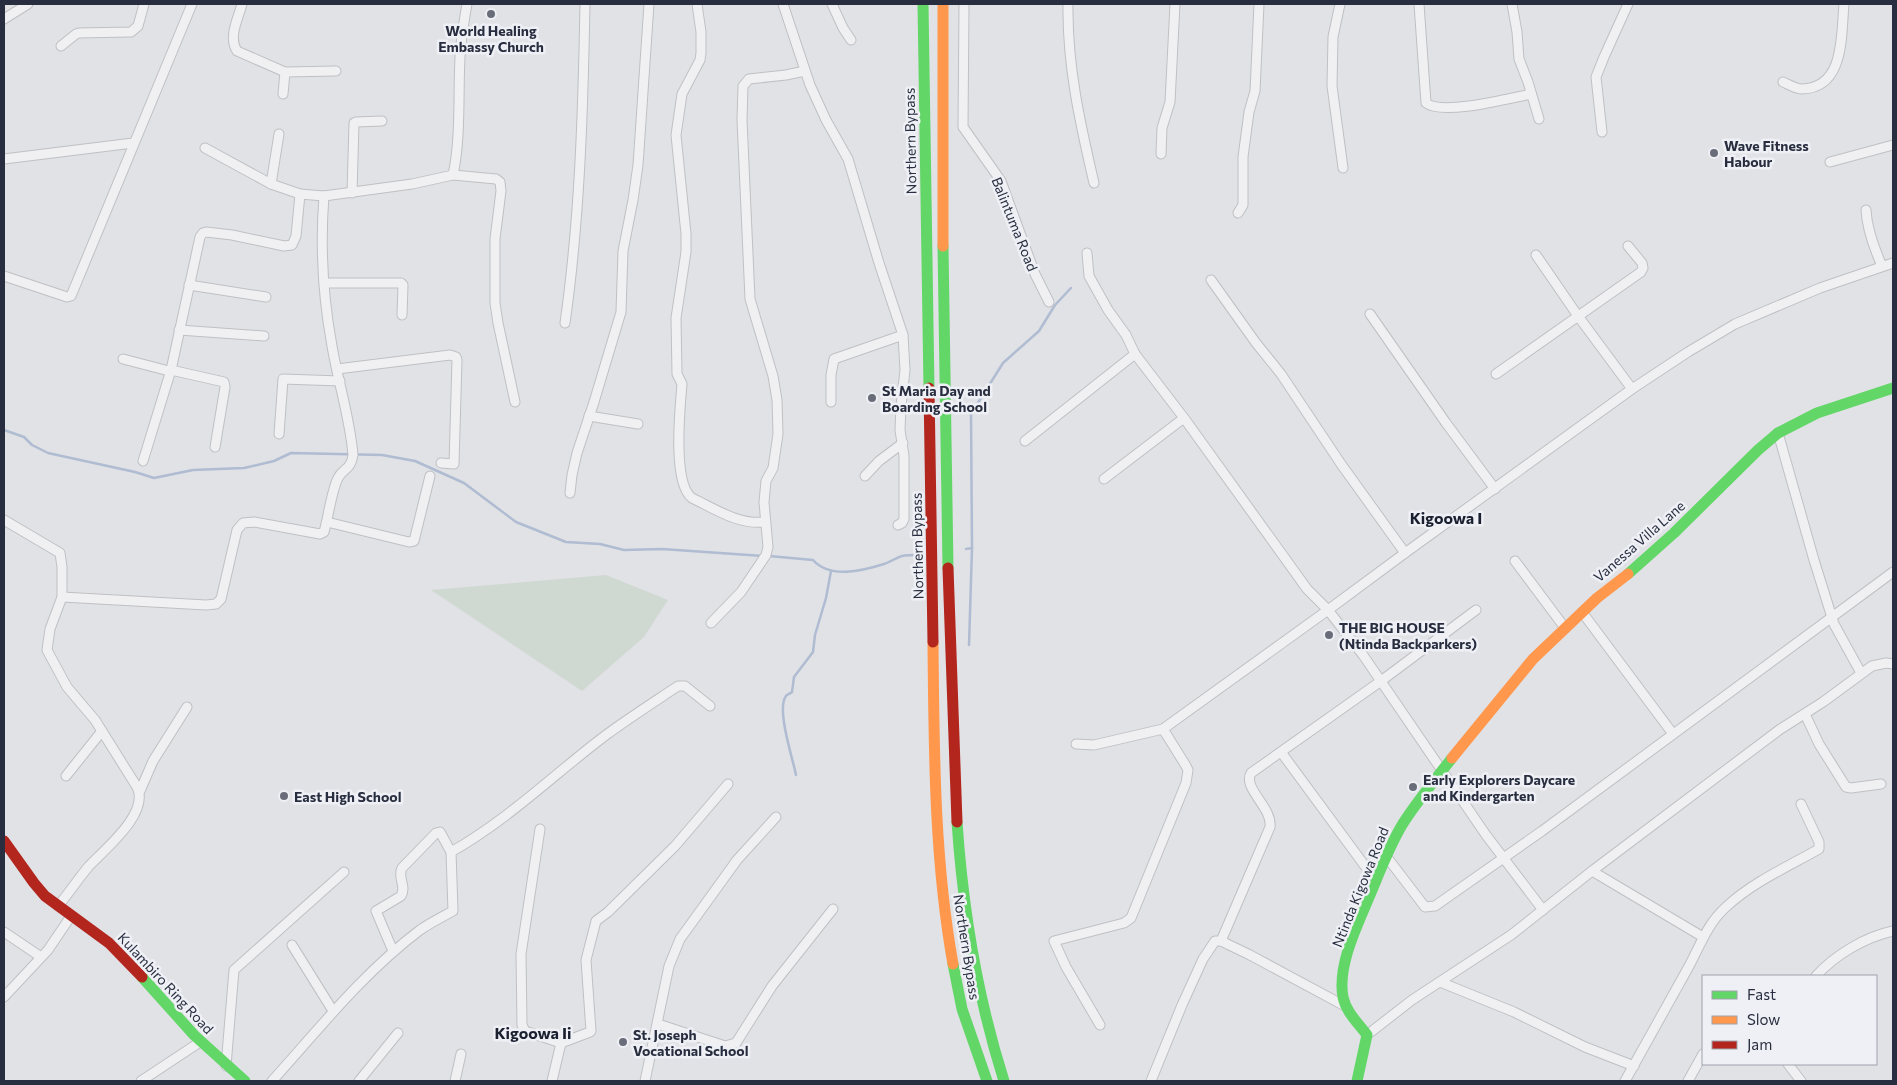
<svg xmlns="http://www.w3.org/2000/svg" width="1897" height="1085" font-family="Commissioner,sans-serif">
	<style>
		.green { fill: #d0d9d1 }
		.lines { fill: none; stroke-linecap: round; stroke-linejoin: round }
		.stream { stroke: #afbcd1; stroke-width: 2.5 }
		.street-casing { stroke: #bfc0c4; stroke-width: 11 }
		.street { stroke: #f0f0f2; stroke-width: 9 }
		.fast { stroke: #63d668; stroke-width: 11 }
		.slow { stroke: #ff974d; stroke-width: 11 }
		.jam { stroke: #b3261e; stroke-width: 11 }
		.poi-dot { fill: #696d79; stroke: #eef0f5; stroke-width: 2 }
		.labels { text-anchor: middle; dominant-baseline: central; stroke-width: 5; stroke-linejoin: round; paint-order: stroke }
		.poi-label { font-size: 14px; font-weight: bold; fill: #282e3f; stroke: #eef0f5; text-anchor: start }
		.street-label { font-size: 14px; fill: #282e3f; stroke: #eef0f5 }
		.quarter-label { font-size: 16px; font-weight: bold; fill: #1a202f; stroke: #eef0f5 }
	</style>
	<rect width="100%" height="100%" fill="#e1e2e6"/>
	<path class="green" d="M 606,575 L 668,600 L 644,637 L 582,691 L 431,590 Z"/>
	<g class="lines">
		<g class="stream">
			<path d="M 4,430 L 24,437 L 32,445 L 48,453 L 135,472 L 154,478 L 193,470 L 244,468 L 274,461 L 291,453 L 382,455 L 415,461 L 464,483 L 516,522 L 566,542 L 600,544 L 624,550 L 662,549 L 763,556"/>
			<path d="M 966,549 L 972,548"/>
			<path d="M 769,556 L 813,560 C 830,579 862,571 884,564 C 890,562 896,558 902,556 C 907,555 913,555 918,555"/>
			<path d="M 969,645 L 972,548 L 971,414 L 1003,363 L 1039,331 L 1055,305 L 1071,288"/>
			<path d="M 796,775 C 793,759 776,709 786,696 C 786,695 791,693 792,692 L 794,677 L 813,652 L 815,635 L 826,598 L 831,571"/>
		</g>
		<defs>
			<g id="street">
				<path d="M 242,4 C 238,19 228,37 237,51 L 285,72 L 283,94"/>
				<path d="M 697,4 L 701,32 L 701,53 L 700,60 L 682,94 L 676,135 L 686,234 L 686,252 L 676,318 L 677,374 L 682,384 C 680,408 672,483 692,498 C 715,509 738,525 765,522"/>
				<path d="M 783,4 L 810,85 L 826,120 L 848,159 L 879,263 L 903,335 L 834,359 L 831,375 L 831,402"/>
				<path d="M 832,4 L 843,28 L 851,40"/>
				<path d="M 964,4 L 963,127 L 1001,181 L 1035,274 L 1049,302"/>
				<path d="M 1068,4 C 1067,65 1080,123 1094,183"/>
				<path d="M 1340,4 L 1333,37 L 1332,86 L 1343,168"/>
				<path d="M 1419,4 L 1426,103 C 1443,116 1510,98 1531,94"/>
				<path d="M 1512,4 L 1517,32 L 1519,59 L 1528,82 L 1539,119"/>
				<path d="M 4,19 L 28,4"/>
				<path d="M 61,46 L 76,34 L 79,33 L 131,32 L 138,26 L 144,4"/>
				<path d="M 285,72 L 336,71"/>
				<path d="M 1783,82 C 1788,84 1796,89 1802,89 C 1845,88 1841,35 1844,4"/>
				<path d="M 1602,132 L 1596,77 L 1604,57 L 1628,4"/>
				<path d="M 205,148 L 271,184 L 300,194 L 324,196 L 412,184 L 453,175 C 461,137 458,96 460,57 C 461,39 464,21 467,4"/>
				<path d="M 1161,154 L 1162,128 L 1170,102 L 1175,4"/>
				<path d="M 4,159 L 133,143"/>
				<path d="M 1830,162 L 1893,145"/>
				<path d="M 453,175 L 496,179 L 500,182 L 501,191 L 495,239 L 495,303 L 498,323 L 515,402"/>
				<path d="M 271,184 L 279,134"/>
				<path d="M 352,193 L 354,123 L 356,122 L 382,121"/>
				<path d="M 1866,210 C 1867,230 1874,248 1882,266"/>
				<path d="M 1238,213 L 1243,205 L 1243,157 L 1249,112 L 1255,91 L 1259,4"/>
				<path d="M 1087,253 L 1089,276 L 1108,310 L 1126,335 L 1135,354 L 1184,418 L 1307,589 L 1328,610 L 1363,655 L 1486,835 L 1543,910"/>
				<path d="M 1536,255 L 1578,316 L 1632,389"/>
				<path d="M 4,276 L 67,297 L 71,296 L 192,4"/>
				<path d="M 1211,280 L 1256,343 L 1281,374 L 1341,464 L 1405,553"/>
				<path d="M 324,283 L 401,283 L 403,285 L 402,315"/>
				<path d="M 189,285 L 266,297"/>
				<path d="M 1370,314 L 1446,423 L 1495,489"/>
				<path d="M 565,323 C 580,217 583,111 585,4"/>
				<path d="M 179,330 L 264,336"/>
				<path d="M 123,359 L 169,371"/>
				<path d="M 337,369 L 450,355 L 456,357 L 457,360 L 454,464 L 441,463"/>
				<path d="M 171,370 L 224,382 L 225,387 L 215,447"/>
				<path d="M 1496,374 L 1641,272 L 1643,268 L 1642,263 L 1628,246"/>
				<path d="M 589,416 L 638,424"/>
				<path d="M 1778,433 L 1814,560 L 1834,624 L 1861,673"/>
				<path d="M 279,434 L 283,379 L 340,381"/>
				<path d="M 1025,441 L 1135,354"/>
				<path d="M 143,461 L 171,370 L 200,237 L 203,233 L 206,232 L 232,235 L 284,246 L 292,245 L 296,236 L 300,194"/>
				<path d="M 865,476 L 879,461 L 903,443"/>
				<path d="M 1104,479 L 1184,418"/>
				<path d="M 570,493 L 572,475 L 577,453 L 594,402 L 621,312 L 623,251 L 633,200 L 638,165 L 649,4"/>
				<path d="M 4,520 L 60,553 L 62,567 L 62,597 L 50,629 L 47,650 L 67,687 L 95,720 L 137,787 C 150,813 105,849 89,866 C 78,879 69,893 58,906"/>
				<path d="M 327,522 L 409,542 L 414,541 L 430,476"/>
				<path d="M 898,525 L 902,523 L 904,519 L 904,456 L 900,430 L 901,406 L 905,370 L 903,335"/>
				<path d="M 1515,561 L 1565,628"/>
				<path d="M 62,597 L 206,605 L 216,604 L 221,599 L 237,530 L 243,523 L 254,522 L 320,534 L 324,532 C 328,518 332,489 338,478 C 343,468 351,470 353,455 C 350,418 338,382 332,346 C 323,297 320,246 324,196"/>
				<path d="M 1582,612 L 1673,734"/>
				<path d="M 711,623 L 741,592 L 766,555 L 768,547 L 764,502 L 766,481 L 773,468 L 778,434 L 777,400 L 773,376 L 750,299 L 742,120 L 743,86 L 749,79 L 786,75 L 805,71"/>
				<path d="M 1805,714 L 1819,744 L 1846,787 L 1851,788 L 1881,784"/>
				<path d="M 1076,744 L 1094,745 L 1163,729"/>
				<path d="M 1281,752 L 1376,881"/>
				<path d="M 66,776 L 102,731"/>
				<path d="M 140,791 L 153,761 L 187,707"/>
				<path d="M 540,829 L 521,954 L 522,1025 L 525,1031 L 561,1043 L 590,1032 L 591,1031 L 586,960 L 596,921 L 608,912 L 675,846 L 728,784"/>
				<path d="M 451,852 C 509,819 553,775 606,735 C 629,718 654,702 678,686 L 685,686 L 710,706"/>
				<path d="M 1386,856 L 1425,907 L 1435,906 L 1542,831 L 1893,572"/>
				<path d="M 1592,871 L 1703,937"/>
				<path d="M 4,932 L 41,957"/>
				<path d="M 1221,941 L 1270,827 C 1273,808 1242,788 1251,773 L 1381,681 L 1476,610"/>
				<path d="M 292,945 L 333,1011"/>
				<path d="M 1816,976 C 1835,955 1865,937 1893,931"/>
				<path d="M 1440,982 L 1514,1012 L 1585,1047 L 1634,1066"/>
				<path d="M 4,997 L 48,950 L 71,916"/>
				<path d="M 658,1024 L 725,1046 L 736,1043 L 772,986 L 833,909"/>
				<path d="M 1100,1025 L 1066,967 L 1054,941 L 1124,923 L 1131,918 L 1186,783 L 1188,770 L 1186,766 L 1163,729 L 1328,610 L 1405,553 L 1632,389 L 1688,352 L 1735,324 L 1820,288 L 1893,263"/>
				<path d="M 1367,1035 L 1412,1000 L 1511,935 L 1592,871 L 1779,730 L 1823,702 L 1872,666 L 1886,663 L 1893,664"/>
				<path d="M 1788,1064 L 1801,1081"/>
				<path d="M 226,1066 L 234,970 L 344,872"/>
				<path d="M 141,1081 L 200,1042"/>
				<path d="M 272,1081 C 319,1029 363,973 420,930 C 430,923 442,917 453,911 L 451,852 L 440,832 L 436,833 L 402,868 C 397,878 407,886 401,896 L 376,911 L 393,951"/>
				<path d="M 359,1081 L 398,1033"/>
				<path d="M 455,1081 L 461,1054"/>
				<path d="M 552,1081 L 561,1043"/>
				<path d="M 645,1081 L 669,966 L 680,939 L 737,860 L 776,817"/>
				<path d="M 1151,1081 L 1182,1005 L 1203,959 L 1215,941 L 1221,941 L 1250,955 L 1345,1006"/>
				<path d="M 1625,1081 C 1646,1044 1667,1006 1688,968 C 1700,946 1707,924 1726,907 C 1753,882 1787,867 1819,849 L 1819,842 L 1801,804"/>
				<path d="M 1688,1081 L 1703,1054"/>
			</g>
		</defs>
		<use href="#street" class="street-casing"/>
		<use href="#street" class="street"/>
		<g class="fast">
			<path d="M 923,4 L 929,388"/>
			<path d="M 943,246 L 948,568"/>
			<path d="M 1628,574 L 1674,533 L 1758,450 L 1778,433 L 1817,413 L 1893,388"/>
			<path d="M 957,822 C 963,911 977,996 1004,1081"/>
			<path d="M 953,964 L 962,1009 L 987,1081"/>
			<path d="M 142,977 L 194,1035 L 245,1081"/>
			<path d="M 1357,1081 L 1367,1035 C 1358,1023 1346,1012 1343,997 C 1337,965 1358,924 1370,895 C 1380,871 1389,847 1402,825 C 1417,801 1435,780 1452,758"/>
		</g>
		<g class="slow">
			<path d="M 943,246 L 943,4"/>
			<path d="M 933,642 C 934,748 934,859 953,964"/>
			<path d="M 1452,758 L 1533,659 L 1597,598 L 1628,574"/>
		</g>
		<g class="jam">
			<path d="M 929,388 L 933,642"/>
			<path d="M 948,568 L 957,822"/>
			<path d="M 4,841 L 34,883 L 45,896 L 109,943 L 142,977"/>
		</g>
	</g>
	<g class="poi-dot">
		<circle cx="491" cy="14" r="5"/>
		<circle cx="1714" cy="153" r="5"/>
		<circle cx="872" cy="398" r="5"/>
		<circle cx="1329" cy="635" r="5"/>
		<circle cx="1413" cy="787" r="5"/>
		<circle cx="284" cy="796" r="5"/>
		<circle cx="623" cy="1042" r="5"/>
	</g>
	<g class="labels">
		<g class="poi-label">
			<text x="491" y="30" text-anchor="middle">World Healing<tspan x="491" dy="16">Embassy Church</tspan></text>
			<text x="1724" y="145">Wave Fitness<tspan x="1724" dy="16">Habour</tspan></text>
			<text x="882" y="390">St Maria Day and<tspan x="882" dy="16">Boarding School</tspan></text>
			<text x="1339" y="627">THE BIG HOUSE<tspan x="1339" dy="16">(Ntinda Backparkers)</tspan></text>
			<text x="1423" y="779">Early Explorers Daycare<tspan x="1423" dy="16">and Kindergarten</tspan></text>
			<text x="294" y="796">East High School</text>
			<text x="633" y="1034">St. Joseph<tspan x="633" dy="16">Vocational School</tspan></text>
		</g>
		<g class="street-label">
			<text transform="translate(910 141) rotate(-91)">Northern Bypass</text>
			<text transform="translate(1015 224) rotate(68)">Balintuma Road</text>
			<text transform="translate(1639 541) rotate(-41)">Vanessa Villa Lane</text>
			<text transform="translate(917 546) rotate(-91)">Northern Bypass</text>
			<text transform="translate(1360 887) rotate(-68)">Ntinda Kigowa Road</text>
			<text transform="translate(967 947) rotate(81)">Northern Bypass</text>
			<text transform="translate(166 983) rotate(47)">Kulambiro Ring Road</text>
		</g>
		<g class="quarter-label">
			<text x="1446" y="517">Kigoowa I</text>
			<text x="533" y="1032">Kigoowa Ii</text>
		</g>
	</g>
	<rect width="1897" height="1085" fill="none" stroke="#282e3f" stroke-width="10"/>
	<rect x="1702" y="975" width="175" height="90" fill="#eef0f5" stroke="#9fa2ac"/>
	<rect x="1712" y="991" width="25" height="8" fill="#63d668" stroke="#9fa2ac"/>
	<text x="1747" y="1000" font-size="15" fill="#282e3f">Fast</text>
	<rect x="1712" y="1016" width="25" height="8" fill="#ff974d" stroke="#9fa2ac"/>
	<text x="1747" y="1025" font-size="15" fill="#282e3f">Slow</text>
	<rect x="1712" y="1041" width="25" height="8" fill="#b3261e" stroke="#9fa2ac"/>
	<text x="1747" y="1050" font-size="15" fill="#282e3f">Jam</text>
</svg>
